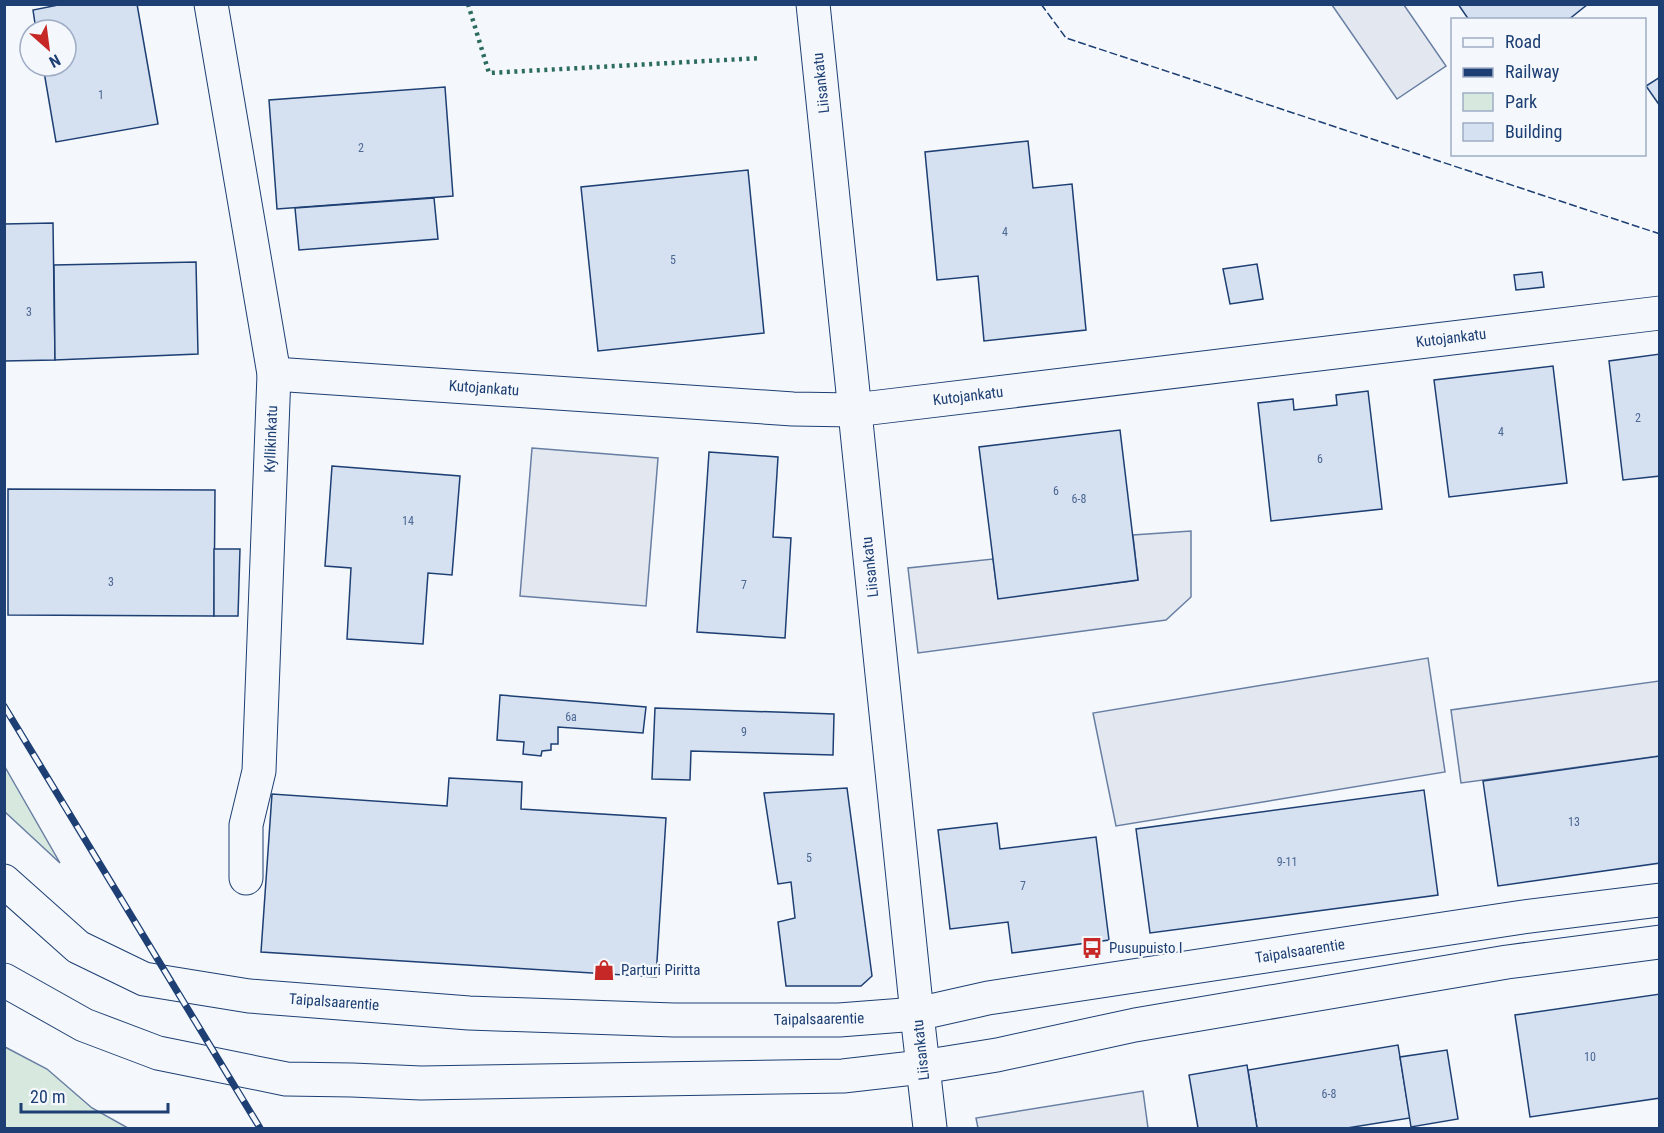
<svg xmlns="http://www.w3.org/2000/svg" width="1664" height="1133" font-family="'Roboto Condensed',sans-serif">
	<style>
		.green { fill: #d7e8df; stroke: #687fa3; stroke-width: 1.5 }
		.parking { fill: #e3e8f0; stroke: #687fa3; stroke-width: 1.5 }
		.building { fill: #d5e0f0; stroke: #1d3f73; stroke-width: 1.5 }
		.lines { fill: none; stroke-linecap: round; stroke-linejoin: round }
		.minor-casing { stroke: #1d3f73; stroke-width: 35 }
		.secondary-casing { stroke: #1d3f73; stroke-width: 35 }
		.minor { stroke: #f4f7fb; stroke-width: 33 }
		.secondary { stroke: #f4f7fb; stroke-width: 33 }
		.rail-casing { stroke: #1d3f73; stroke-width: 7 }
		.rail { stroke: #f4f7fb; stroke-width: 4.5; stroke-dasharray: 14; stroke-linecap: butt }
		.hedge { stroke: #2c6c60; stroke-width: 4.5; stroke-dasharray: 3 4.5; stroke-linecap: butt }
		.fence { stroke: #1d3f73; stroke-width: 1.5; stroke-dasharray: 8 3; stroke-linecap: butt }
		.labels { text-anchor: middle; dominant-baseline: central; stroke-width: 4.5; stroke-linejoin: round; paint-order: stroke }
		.number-label { font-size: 12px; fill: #4b6792 }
		.street-label { font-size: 15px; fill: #1d3f73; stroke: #f4f7fb }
		.poi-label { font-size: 15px; fill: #1d3f73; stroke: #f4f7fb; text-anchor: start }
	</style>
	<rect width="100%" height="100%" fill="#f4f7fb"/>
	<g class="green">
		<path d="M 5,767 L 60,863 L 5,812 Z"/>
		<path d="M 5,1047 L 47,1069 L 92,1108 L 128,1128 L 5,1128 Z"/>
	</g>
	<g class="parking">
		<path d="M 1332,5 L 1404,5 L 1446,66 L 1397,99 Z"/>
		<path d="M 532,448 L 658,458 L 646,606 L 520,596 Z"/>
		<path d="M 1191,531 L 1191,597 L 1166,620 L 918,653 L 908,568 L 993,559 L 998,598 L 1138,580 L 1133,535 Z"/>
		<path d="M 1428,658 L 1445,772 L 1116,826 L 1093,713 Z"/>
		<path d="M 1659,681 L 1659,756 L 1461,783 L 1451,710 Z"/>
		<path d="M 1143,1091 L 1148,1128 L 978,1128 L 976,1118 Z"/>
	</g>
	<g class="building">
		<path d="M 63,4 L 137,4 L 158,124 L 56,142 L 43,66 L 66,66 L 66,30 L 36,30 L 33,10 Z"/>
		<path d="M 1458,4 L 1588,4 L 1568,20 L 1469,20 Z"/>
		<path d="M 1660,77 L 1660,106 L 1646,86 Z"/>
		<path d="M 445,87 L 453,196 L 277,209 L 269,100 Z"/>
		<path d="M 1028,141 L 1033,188 L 1072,184 L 1086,330 L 984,341 L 978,276 L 937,280 L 925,152 Z"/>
		<path d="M 748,170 L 764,333 L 598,351 L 581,187 Z"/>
		<path d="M 434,198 L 438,239 L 299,250 L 295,208 Z"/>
		<path d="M 53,223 L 55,360 L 4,361 L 4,224 Z"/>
		<path d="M 196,262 L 198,354 L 55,360 L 54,265 Z"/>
		<path d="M 1257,264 L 1263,299 L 1230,304 L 1223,269 Z"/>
		<path d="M 1542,272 L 1544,287 L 1516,290 L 1514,275 Z"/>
		<path d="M 1660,354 L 1660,476 L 1623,480 L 1609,361 Z"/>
		<path d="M 1553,366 L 1567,483 L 1449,497 L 1434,380 Z"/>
		<path d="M 1368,391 L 1382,509 L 1271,521 L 1258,403 L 1293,399 L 1294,410 L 1337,405 L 1336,395 Z"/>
		<path d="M 1120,430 L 1138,580 L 998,599 L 979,447 Z"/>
		<path d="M 709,452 L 778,457 L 773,537 L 791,538 L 785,638 L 697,632 Z"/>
		<path d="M 332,466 L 460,476 L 452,575 L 428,573 L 423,644 L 347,639 L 351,568 L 325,566 Z"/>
		<path d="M 8,489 L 215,490 L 214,616 L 8,615 Z"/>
		<path d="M 214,549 L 240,549 L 238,616 L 214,616 Z"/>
		<path d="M 500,695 L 646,707 L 643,733 L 558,727 L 558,744 L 551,744 L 551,750 L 542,751 L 541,756 L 523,754 L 524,742 L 497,740 Z"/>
		<path d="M 655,708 L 834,714 L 833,755 L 691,751 L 690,780 L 652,779 Z"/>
		<path d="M 1660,756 L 1660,863 L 1498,886 L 1483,781 Z"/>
		<path d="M 449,778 L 522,782 L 521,809 L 666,818 L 656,977 L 261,952 L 272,794 L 447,806 Z"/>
		<path d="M 847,788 L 872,976 L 861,986 L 786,986 L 778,922 L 795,918 L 791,882 L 778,884 L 764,793 Z"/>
		<path d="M 1424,790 L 1438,895 L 1150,933 L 1136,829 Z"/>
		<path d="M 997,823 L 1000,849 L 1096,837 L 1109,940 L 1012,953 L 1008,922 L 950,929 L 938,830 Z"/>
		<path d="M 1660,994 L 1660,1098 L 1530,1117 L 1515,1015 Z"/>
		<path d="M 1398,1045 L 1410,1118 L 1347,1128 L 1257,1128 L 1248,1070 Z"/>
		<path d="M 1447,1050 L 1458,1119 L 1411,1127 L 1400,1057 Z"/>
		<path d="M 1247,1065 L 1257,1128 L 1198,1128 L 1189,1075 Z"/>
	</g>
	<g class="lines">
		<defs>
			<g id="minor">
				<path d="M 211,4 L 274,374 L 259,771 L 246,825 L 246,878"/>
				<path d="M 813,4 L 917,1014 L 930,1128"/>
				<path d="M 274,374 L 793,409 L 854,410 L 1660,313"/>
			</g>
			<g id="secondary">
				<path d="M 4,881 L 78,947 L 144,979 L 249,996 L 469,1013 L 674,1020 L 839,1020 L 917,1014 L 988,998 L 1523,917 L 1660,900"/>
				<path d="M 4,980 L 84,1025 L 158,1053 L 286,1079 L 352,1080 L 421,1083 L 843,1076 L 922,1067 L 997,1055 L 1135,1025 L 1507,962 L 1660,942"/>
			</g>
		</defs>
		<use href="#minor" class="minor-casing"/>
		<use href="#secondary" class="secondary-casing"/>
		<use href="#minor" class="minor"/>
		<use href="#secondary" class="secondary"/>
		<defs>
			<path id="rail" d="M 4,706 L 260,1128"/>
		</defs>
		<use href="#rail" class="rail-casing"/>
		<use href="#rail" class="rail"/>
		<path class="hedge" d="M 468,4 L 489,73 L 761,58"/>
		<path class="fence" d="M 1041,4 L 1066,38 L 1660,234"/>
	</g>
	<defs>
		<symbol id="bus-bare" viewBox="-9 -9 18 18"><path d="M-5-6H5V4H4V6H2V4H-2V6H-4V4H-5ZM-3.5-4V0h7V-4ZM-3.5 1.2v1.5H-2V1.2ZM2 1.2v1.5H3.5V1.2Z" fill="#c62828" stroke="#f4f7fb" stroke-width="2.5" paint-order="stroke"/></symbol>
		<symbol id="shop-bare" viewBox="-9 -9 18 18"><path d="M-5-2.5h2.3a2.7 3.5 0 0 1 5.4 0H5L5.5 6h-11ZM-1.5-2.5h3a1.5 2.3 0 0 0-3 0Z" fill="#c62828" stroke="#f4f7fb" stroke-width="2.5" paint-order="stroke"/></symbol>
	</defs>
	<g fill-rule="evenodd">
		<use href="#bus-bare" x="1077" y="933" width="30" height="30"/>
		<use href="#shop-bare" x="589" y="955" width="30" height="30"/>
	</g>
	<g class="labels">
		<g class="number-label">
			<text x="101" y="95">1</text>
			<text x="361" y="148">2</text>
			<text x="1005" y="232">4</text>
			<text x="673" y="260">5</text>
			<text x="29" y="312">3</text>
			<text x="1638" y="418">2</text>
			<text x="1501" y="432">4</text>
			<text x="1320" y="459">6</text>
			<text x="1056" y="491">6</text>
			<text x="1079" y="499">6-8</text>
			<text x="408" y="521">14</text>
			<text x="111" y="582">3</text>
			<text x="744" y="585">7</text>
			<text x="571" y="717">6a</text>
			<text x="744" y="732">9</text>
			<text x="1574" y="822">13</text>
			<text x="809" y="858">5</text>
			<text x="1287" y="862">9-11</text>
			<text x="1023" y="886">7</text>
			<text x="1590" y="1057">10</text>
			<text x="1329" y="1094">6-8</text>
		</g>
		<g class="street-label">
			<text transform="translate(821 83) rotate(-96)">Liisankatu</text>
			<text transform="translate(1451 338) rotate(-7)">Kutojankatu</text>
			<text transform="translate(484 388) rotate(4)">Kutojankatu</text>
			<text transform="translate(968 396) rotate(-7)">Kutojankatu</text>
			<text transform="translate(271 439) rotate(-88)">Kyllikinkatu</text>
			<text transform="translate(870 567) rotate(-96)">Liisankatu</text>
			<text transform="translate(1300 951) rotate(-9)">Taipalsaarentie</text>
			<text transform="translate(334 1002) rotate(4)">Taipalsaarentie</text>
			<text transform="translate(819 1019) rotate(-1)">Taipalsaarentie</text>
			<text transform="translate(921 1050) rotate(-96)">Liisankatu</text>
		</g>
		<g class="poi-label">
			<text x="1109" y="948">Pusupuisto I</text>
			<text x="621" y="970">Parturi Piritta</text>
		</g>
	</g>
	<rect width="1664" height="1133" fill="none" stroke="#1d3f73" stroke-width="12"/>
	<rect x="1451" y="18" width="195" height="138" fill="#f4f7fb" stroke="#9eadc5" stroke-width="1.5"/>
	<rect x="1463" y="38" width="30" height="9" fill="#f4f7fb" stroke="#9eadc5" stroke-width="1.5"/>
	<text x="1505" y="48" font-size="18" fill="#1d3f73">Road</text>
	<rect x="1463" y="68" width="30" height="9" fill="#1d3f73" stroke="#9eadc5" stroke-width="1.5"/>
	<text x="1505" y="78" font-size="18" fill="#1d3f73">Railway</text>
	<rect x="1463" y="93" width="30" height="18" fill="#d7e8df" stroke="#9eadc5" stroke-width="1.5"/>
	<text x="1505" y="108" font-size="18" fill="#1d3f73">Park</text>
	<rect x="1463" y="123" width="30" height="18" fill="#d5e0f0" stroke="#9eadc5" stroke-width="1.5"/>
	<text x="1505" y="138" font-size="18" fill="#1d3f73">Building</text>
	<g transform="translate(48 48) rotate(152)"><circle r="28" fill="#f4f7fb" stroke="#9eadc5" stroke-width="1.5"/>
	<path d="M0-4.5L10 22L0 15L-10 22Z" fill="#c62828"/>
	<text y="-9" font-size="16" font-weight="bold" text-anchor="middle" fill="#1d3f73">N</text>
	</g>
	<path d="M21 1103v9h147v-9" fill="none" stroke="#1d3f73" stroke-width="3"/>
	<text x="30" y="1103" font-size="18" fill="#1d3f73" stroke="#f4f7fb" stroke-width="4.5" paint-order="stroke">20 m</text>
</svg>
